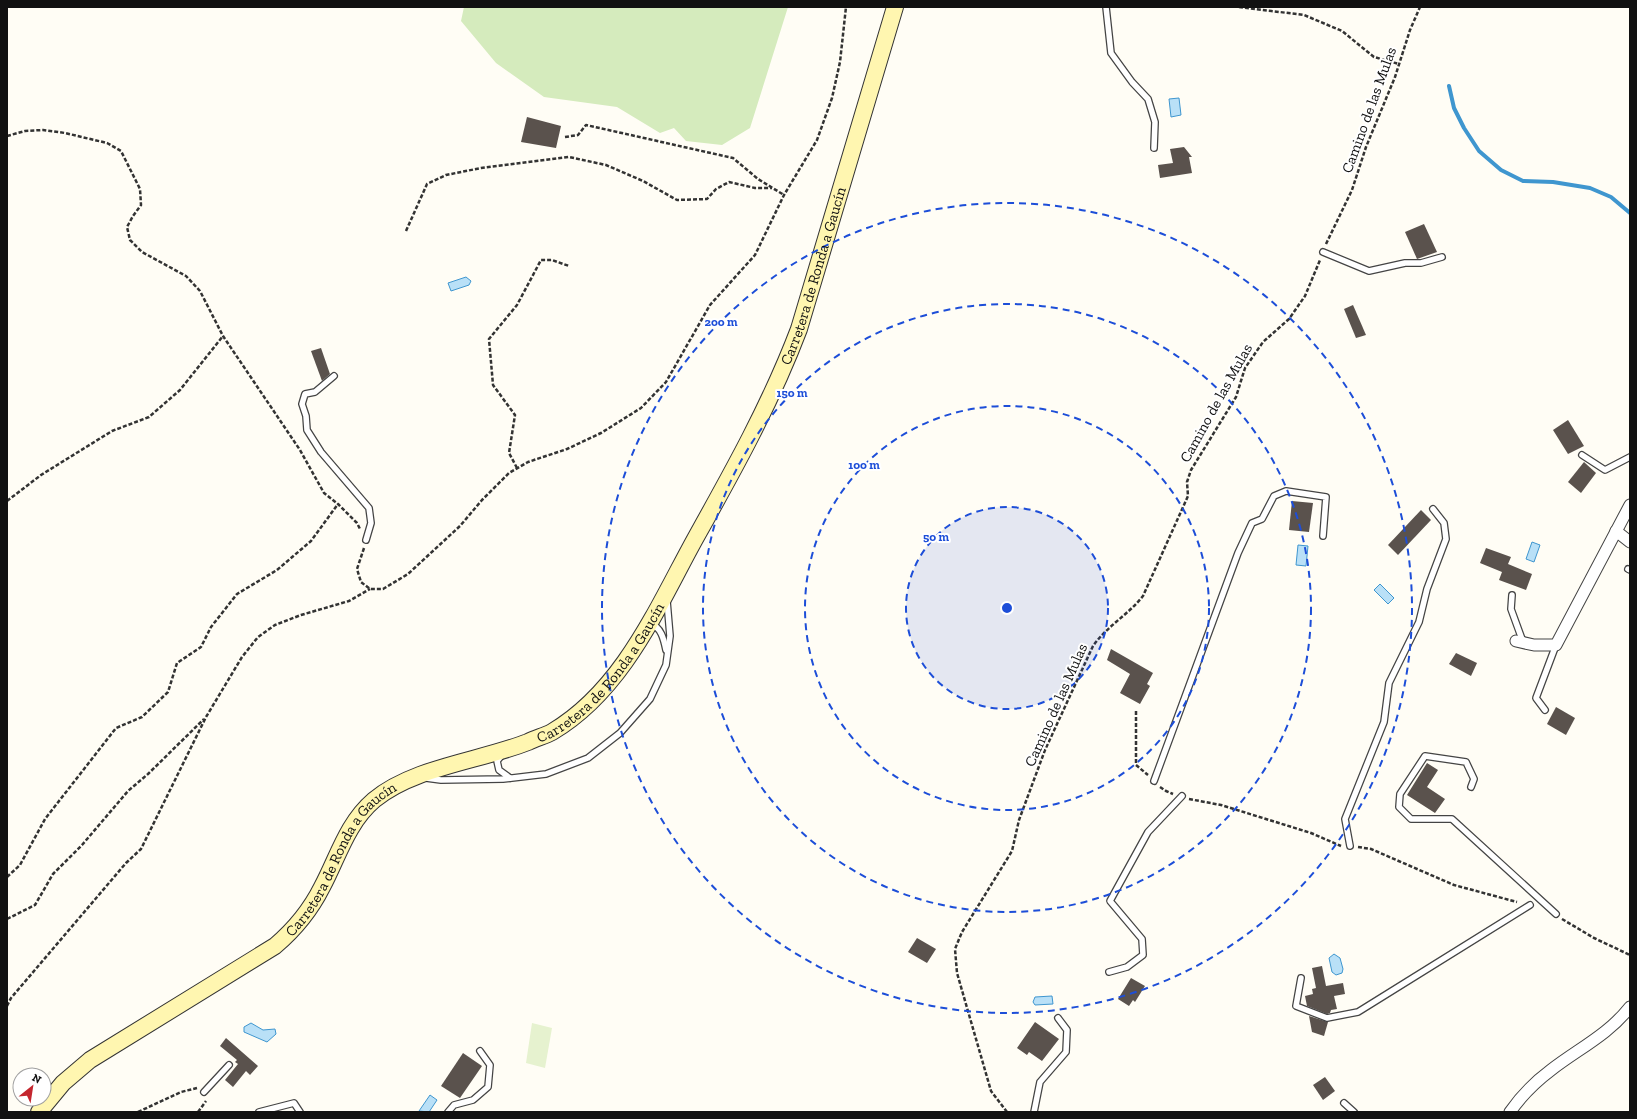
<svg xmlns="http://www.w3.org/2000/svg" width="1637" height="1119" font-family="'Zilla Slab',serif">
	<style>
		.green { fill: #d5ebbd }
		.pitch { fill: #e6f2cf }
		.water { fill: #b9e0f7; stroke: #3f96cf }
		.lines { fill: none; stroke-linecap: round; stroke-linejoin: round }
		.stream { stroke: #3f96cf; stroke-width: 4 }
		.building { fill: #5a524d }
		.service-casing { stroke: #444; stroke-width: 8 }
		.minor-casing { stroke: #444; stroke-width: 13 }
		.secondary-casing { stroke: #333; stroke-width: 18 }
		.path { stroke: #333; stroke-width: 2.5; stroke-dasharray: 4 2; stroke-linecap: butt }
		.service { stroke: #fff; stroke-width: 5.5 }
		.minor { stroke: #fff; stroke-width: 11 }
		.secondary { stroke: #fff6b0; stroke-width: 16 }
		.ring { fill: none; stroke: #1d4ed8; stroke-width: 2; stroke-dasharray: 7 5 }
		.labels { text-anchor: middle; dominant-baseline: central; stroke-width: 4; stroke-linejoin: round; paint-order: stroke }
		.street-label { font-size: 15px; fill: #111; stroke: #fff }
		.centre { fill: #1d4ed8; stroke: #fff; stroke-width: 2 }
		.ring-label { font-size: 12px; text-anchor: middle; font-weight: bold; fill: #1d4ed8; stroke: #fff; stroke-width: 4; stroke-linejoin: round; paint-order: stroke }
	</style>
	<rect width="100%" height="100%" fill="#fffdf5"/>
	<path class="green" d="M 464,7 L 788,7 L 750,128 L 722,145 L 686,141 L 674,128 L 660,133 L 617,107 L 544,97 L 496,63 L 461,21 Z"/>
	<path class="pitch" d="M 532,1023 L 552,1028 L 545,1068 L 526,1063 Z"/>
	<g class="water">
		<path d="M 1179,98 L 1181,115 L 1171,117 L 1169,99 Z"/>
		<path d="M 466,277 L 471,281 L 469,285 L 451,291 L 448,283 Z"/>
		<path d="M 1532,542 L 1540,545 L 1534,562 L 1526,559 Z"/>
		<path d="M 1298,545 L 1308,546 L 1306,566 L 1296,565 Z"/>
		<path d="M 1380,584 L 1394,598 L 1388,604 L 1374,590 Z"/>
		<path d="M 1334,954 L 1340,958 L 1343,969 L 1342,973 L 1336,975 L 1332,972 L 1329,958 Z"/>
		<path d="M 1052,996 L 1053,1004 L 1035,1005 L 1033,1002 L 1035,997 Z"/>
		<path d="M 251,1023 L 263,1030 L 275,1029 L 276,1034 L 267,1042 L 244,1032 L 244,1027 Z"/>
		<path d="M 430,1095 L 437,1100 L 429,1112 L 419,1111 Z"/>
	</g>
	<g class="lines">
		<path class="stream" d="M 1449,86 L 1454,108 L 1464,128 L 1479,151 L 1501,170 L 1523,181 L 1553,182 L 1590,188 L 1611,197 L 1630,213"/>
	</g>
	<g class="building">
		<path d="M 527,117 L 561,126 L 556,148 L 521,142 Z"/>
		<path d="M 1184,147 L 1192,157 L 1189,157 L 1192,173 L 1160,178 L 1158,165 L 1173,163 L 1170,149 Z"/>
		<path d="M 1424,224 L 1437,252 L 1417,259 L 1405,232 Z"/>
		<path d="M 1353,305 L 1366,335 L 1356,338 L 1344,309 Z"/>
		<path d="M 321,348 L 330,374 L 322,381 L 311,351 Z"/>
		<path d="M 1568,420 L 1584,446 L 1568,454 L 1553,430 Z"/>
		<path d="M 1584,462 L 1596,473 L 1581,493 L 1568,482 Z"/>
		<path d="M 1292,501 L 1313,503 L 1309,532 L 1289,530 Z"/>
		<path d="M 1421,510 L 1431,520 L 1398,555 L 1388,545 Z"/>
		<path d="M 1486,548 L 1511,557 L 1508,564 L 1532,574 L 1526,590 L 1499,580 L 1502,572 L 1480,563 Z"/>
		<path d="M 1111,649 L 1153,673 L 1147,684 L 1150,686 L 1140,704 L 1120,693 L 1130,674 L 1107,660 Z"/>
		<path d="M 1456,653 L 1477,663 L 1471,676 L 1449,664 Z"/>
		<path d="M 1556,707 L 1575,718 L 1566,735 L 1547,724 Z"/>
		<path d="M 1427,763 L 1438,770 L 1427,787 L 1445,799 L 1435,813 L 1407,795 Z"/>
		<path d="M 917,938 L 936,949 L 927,963 L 908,952 Z"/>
		<path d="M 1322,966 L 1326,986 L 1343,983 L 1345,994 L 1334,996 L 1337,1009 L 1331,1010 L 1330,1013 L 1327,1014 L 1307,1006 L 1305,996 L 1313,994 L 1312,989 L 1316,988 L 1312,968 Z"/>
		<path d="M 1131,978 L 1145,986 L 1135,1002 L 1133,1000 L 1129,1006 L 1118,999 Z"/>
		<path d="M 1309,1016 L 1328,1022 L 1324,1036 L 1312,1032 Z"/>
		<path d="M 1035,1022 L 1059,1039 L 1042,1061 L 1029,1052 L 1027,1055 L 1017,1048 Z"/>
		<path d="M 226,1038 L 258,1066 L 250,1075 L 246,1071 L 233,1087 L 225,1080 L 238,1064 L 235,1062 L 237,1060 L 220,1046 Z"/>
		<path d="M 463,1053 L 482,1066 L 460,1098 L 441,1086 Z"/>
		<path d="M 1325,1077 L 1335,1091 L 1323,1100 L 1313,1085 Z"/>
	</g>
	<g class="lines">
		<defs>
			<g id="service">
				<path d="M 1106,7 L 1111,53 L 1132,82 L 1148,99 L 1155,122 L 1154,148"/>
				<path d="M 1323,252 L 1369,271 L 1405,263 L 1421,263 L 1442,257"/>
				<path d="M 334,376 L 315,392 L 305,394 L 302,404 L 306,416 L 307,430 L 321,452 L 369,508 L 371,523 L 366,540"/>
				<path d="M 1582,455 L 1605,470 L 1630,457"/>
				<path d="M 1628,569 L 1630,570"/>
				<path d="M 1512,595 L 1511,609 L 1523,642"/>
				<path d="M 650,624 C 661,626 664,640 666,650"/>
				<path d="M 1545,710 L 1536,698 L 1556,645"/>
				<path d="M 502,755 L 497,761 L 499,770 L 510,778"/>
				<path d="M 426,778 L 441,780 L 503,779 L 546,774 L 588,758 L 620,733 L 650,699 L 666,665 L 670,636 L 667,601"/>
				<path d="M 1154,781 L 1238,553 L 1252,523 L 1262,519 L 1274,496 L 1286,491 L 1326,497 L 1323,536"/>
				<path d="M 1471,787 L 1474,779 L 1466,762 L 1425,756 L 1400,794 L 1399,807 L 1411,819 L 1452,819 L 1556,914"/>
				<path d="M 1350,846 L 1345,819 L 1384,722 L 1389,683 L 1419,622 L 1427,589 L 1446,539 L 1444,523 L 1433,509"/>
				<path d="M 1109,972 L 1127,967 L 1143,955 L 1142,939 L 1110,901 L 1148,832 L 1182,796"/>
				<path d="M 1301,978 L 1296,1006 L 1327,1018 L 1358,1012 L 1530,905"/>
				<path d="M 204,1092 L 229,1065"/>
				<path d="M 1344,1103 L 1354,1112"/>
				<path d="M 259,1112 L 294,1103 L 300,1112"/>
				<path d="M 448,1112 L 454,1105 L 473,1100 L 488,1087 L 490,1065 L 480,1051"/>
				<path d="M 1034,1112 L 1040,1082 L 1066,1052 L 1067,1030 L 1058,1018"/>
			</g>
			<g id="minor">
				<path d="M 1616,531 L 1630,542"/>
				<path d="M 1516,641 L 1534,645 L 1556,645 L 1630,505"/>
				<path d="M 1510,1112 C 1521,1096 1535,1082 1551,1070 C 1578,1049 1608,1035 1630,1007"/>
			</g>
			<g id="secondary">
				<path id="s1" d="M 39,1112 L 63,1083 L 90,1060 L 275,946 C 295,929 310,911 322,887 C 338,857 347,823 374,800 C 414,767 480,761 528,742 C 536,738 545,736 552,732 C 623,690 657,608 695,539 C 733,471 771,403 799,329 L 895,7"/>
			</g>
		</defs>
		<use href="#service" class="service-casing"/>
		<use href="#minor" class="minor-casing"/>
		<use href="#secondary" class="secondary-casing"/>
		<g class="path">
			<path d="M 1239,7 L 1304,15 L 1342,31 L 1374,57 L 1399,64"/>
			<path d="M 7,136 L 25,131 L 43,130 L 65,133 L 107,143 L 121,151 L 140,189 L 141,205 L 133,216 L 127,227 L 130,240 L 142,252 L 186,276 L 200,291 L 223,336 L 300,450 L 324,493 L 338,504 L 357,523 L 360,529"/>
			<path d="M 565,137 L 578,135 L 586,125 L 733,158 L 758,179 L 784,195"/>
			<path d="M 406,231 L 427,184 L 446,175 L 481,168 L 569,157 L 606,165 L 643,181 L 677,200 L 707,199 L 716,189 L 729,182 L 755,188 L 772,188"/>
			<path d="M 1326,244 L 1352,190 L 1366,147 L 1395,77 L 1410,30 L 1420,7"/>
			<path d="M 517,468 L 509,453 L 515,415 L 493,385 L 489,339 L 517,305 L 541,260 L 552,260 L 569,266"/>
			<path d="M 7,501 L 41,475 L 112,431 L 149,417 L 180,390 L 223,336"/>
			<path d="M 364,548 L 357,569 L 361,582 L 370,589 L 383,589 L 408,574 L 460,526 L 482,500 L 509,473 L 528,462 L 567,449 L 601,433 L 641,408 L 666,382 L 710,305 L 755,255 L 784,195 L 817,140 L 832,98 L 840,62 L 846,7"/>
			<path d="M 1136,711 L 1136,765 L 1148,775"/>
			<path d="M 1160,787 L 1166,791 L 1173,794"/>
			<path d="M 1189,799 L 1221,805 L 1311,833 L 1341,846"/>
			<path d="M 1358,847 L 1371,849 L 1454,885 L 1517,902"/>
			<path d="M 7,877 L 20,865 L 45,819 L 116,728 L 142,717 L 168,692 L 177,663 L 201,647 L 211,627 L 237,594 L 277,570 L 311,541 L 338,504"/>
			<path d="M 7,919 L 35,905 L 53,874 L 82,845 L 128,791 L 148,774 L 204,719"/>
			<path d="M 1562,919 L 1594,938 L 1630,955"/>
			<path d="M 7,1006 L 11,998 L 126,863 L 141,849 L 206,717 L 242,657 L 258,637 L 275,625 L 301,615 L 349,601 L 370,589"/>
			<path d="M 138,1112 L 181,1092 L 197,1088"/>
			<path d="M 198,1112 L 206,1101"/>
			<path d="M 1007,1112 L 991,1091 L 957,973 L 955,949 L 962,932 L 1012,851 L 1019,820 L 1045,750 L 1093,646 C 1107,626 1128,615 1143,596 L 1188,496 L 1187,482 L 1191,470 L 1236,397 L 1245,368 L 1263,342 L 1289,319 L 1305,296 L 1320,260"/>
		</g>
		<use href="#service" class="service"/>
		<use href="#minor" class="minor"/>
		<use href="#secondary" class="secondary"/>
	</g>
	<circle cx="1007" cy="608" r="101" fill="#1d4ed8" fill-opacity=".12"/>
	<g class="ring">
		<circle cx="1007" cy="608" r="101"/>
		<circle cx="1007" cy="608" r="202"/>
		<circle cx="1007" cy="608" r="304"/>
		<circle cx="1007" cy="608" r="405"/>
	</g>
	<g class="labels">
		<g class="street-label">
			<text transform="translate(1369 110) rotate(-70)">Camino de las Mulas</text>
			<text stroke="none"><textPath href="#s1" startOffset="1193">Carretera de Ronda a Gaucín</textPath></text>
			<text transform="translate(1216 403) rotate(-61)">Camino de las Mulas</text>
			<text stroke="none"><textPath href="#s1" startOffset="737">Carretera de Ronda a Gaucín</textPath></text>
			<text transform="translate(1056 705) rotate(-66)">Camino de las Mulas</text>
			<text stroke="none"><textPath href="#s1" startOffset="401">Carretera de Ronda a Gaucín</textPath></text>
		</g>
	</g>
	<circle cx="1007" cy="608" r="6" class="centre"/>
	<g class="ring-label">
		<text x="721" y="326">200 m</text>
		<text x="792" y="397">150 m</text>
		<text x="864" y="469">100 m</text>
		<text x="936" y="541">50 m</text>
	</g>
	<rect width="1637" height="1119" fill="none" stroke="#111111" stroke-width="16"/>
	<g transform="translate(32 1087) rotate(30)"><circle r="19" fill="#ffffff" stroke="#a0a0a0"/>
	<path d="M0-3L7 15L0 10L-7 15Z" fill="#c4262e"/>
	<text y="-6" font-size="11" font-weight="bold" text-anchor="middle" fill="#111111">N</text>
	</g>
</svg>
